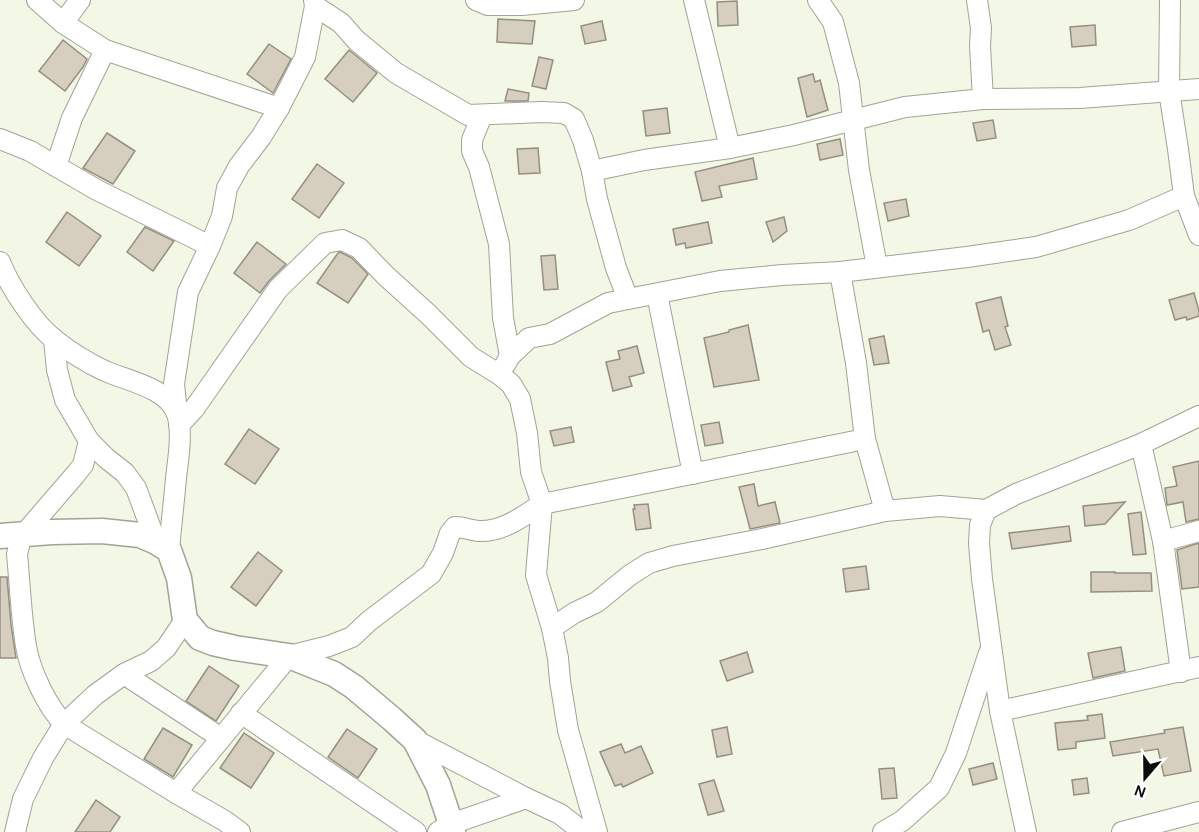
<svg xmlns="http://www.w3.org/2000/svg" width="1199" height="832" font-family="Karla,sans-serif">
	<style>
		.building { fill: #d6cfbf; stroke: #968f81; stroke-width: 1.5 }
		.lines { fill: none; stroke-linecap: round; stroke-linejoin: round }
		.minor-casing { stroke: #a0a495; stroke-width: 22 }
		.tertiary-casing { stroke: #a0a495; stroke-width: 27 }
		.minor { stroke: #fff; stroke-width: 20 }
		.tertiary { stroke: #fff; stroke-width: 24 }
	</style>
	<rect width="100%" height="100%" fill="#f2f7e6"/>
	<g class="building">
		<path d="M 737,1 L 738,25 L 718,26 L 717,2 Z"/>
		<path d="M 498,19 L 535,21 L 532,44 L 497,42 Z"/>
		<path d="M 602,21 L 606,40 L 585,44 L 581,26 Z"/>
		<path d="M 1095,25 L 1096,45 L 1072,47 L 1070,27 Z"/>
		<path d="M 63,40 L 87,59 L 83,67 L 65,91 L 39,71 Z"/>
		<path d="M 269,44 L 291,59 L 273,93 L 247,74 Z"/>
		<path d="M 349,50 L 377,73 L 353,102 L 325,79 Z"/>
		<path d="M 539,57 L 553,60 L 546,89 L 532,86 Z"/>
		<path d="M 813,74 L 815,82 L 820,80 L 828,110 L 807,117 L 798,78 Z"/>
		<path d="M 508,89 L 529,93 L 528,101 L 505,101 Z"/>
		<path d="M 667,108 L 670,133 L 646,136 L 643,111 Z"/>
		<path d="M 993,120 L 996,138 L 977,141 L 973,123 Z"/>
		<path d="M 107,133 L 135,151 L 113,184 L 83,168 Z"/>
		<path d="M 840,139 L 843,155 L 820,160 L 817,144 Z"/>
		<path d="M 538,148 L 540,173 L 519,174 L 517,149 Z"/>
		<path d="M 753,158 L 757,179 L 719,186 L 722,197 L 702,201 L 695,172 Z"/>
		<path d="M 317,164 L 344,183 L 319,218 L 292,199 Z"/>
		<path d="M 906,199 L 909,216 L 888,221 L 884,203 Z"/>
		<path d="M 67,212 L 101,236 L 79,266 L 46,242 Z"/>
		<path d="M 784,217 L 787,231 L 773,242 L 766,222 Z"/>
		<path d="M 708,222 L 712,243 L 686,248 L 685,243 L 676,245 L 673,229 Z"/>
		<path d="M 145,227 L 174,241 L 153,271 L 127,252 Z"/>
		<path d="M 257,242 L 286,264 L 269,281 L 260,293 L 234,273 Z"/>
		<path d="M 340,252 L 352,258 L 368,274 L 348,303 L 317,283 L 338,253 Z"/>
		<path d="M 555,255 L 558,289 L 544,290 L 541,256 Z"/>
		<path d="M 1194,293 L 1199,311 L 1199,316 L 1187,320 L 1186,317 L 1175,320 L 1169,300 Z"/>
		<path d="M 1001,297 L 1008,326 L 1005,327 L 1011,345 L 995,350 L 989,330 L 983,332 L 976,303 Z"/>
		<path d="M 748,325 L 759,380 L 714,387 L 704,338 L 729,332 L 729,330 Z"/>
		<path d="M 884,336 L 889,363 L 874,365 L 869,339 Z"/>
		<path d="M 637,346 L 644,373 L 629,377 L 632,386 L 613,391 L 606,362 L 620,359 L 618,351 Z"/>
		<path d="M 719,422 L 723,443 L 705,446 L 701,425 Z"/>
		<path d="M 571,427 L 574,442 L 554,446 L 550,431 Z"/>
		<path d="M 249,429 L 279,449 L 255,484 L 225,464 Z"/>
		<path d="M 1199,461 L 1199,519 L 1186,522 L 1183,502 L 1167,505 L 1165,488 L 1177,486 L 1173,467 Z"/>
		<path d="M 754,484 L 758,506 L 775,502 L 780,523 L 750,529 L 739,487 Z"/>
		<path d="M 1125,502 L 1105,524 L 1085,526 L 1083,506 Z"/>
		<path d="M 648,504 L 651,528 L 636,530 L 633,509 L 635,509 L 634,505 Z"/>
		<path d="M 1141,512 L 1146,554 L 1133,555 L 1128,514 Z"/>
		<path d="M 1069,526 L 1071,541 L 1012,549 L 1009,533 Z"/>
		<path d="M 1199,543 L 1199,587 L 1182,589 L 1177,550 Z"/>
		<path d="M 258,552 L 282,571 L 256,606 L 231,587 Z"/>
		<path d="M 866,566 L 869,589 L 846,592 L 843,569 Z"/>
		<path d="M 1091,572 L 1115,572 L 1115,573 L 1151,573 L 1152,591 L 1091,592 Z"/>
		<path d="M 0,577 L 7,577 L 11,625 L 16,658 L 0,658 Z"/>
		<path d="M 1121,647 L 1125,671 L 1093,678 L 1088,653 Z"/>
		<path d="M 747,652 L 753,672 L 727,681 L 720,661 Z"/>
		<path d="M 209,666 L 239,686 L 216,721 L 186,701 Z"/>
		<path d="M 1102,714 L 1105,738 L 1076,742 L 1076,748 L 1058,750 L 1055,723 L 1088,720 L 1087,716 Z"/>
		<path d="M 727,727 L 732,754 L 717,757 L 712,730 Z"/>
		<path d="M 1183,727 L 1191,771 L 1164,776 L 1158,749 L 1113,756 L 1110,742 L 1165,733 L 1164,730 Z"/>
		<path d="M 163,728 L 192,745 L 173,777 L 144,759 Z"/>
		<path d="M 347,729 L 377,749 L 358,778 L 328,757 Z"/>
		<path d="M 244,733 L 274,753 L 251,788 L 220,768 Z"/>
		<path d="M 621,744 L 625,753 L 641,746 L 653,773 L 623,787 L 621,784 L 615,786 L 600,752 Z"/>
		<path d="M 993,763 L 997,779 L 973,785 L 969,769 Z"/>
		<path d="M 894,768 L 897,798 L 882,799 L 879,769 Z"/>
		<path d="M 1087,778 L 1089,793 L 1074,795 L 1072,780 Z"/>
		<path d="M 714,780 L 724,811 L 708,815 L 699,784 Z"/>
		<path d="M 96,800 L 120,817 L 110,832 L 75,832 Z"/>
	</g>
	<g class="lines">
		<defs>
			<g id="minor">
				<path d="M 37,0 L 63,23 L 105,50 L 279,108"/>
				<path d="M 476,0 L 488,5 L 522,5 L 574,0"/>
				<path d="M 694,0 L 730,148"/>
				<path d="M 818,0 L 833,22 L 849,83 L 859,170 L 877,267"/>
				<path d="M 977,0 L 981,28 L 980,46 L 983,99"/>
				<path d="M 1170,0 L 1169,91 L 1178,149 L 1184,196 L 1199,235"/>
				<path d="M 315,6 L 341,23 L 356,40 L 396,73 L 468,115 L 542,112 L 564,113 L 574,119 L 583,140 L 592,171 L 597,199 L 616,268 L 628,299 L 720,281 L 782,275 L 840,272 L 967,257 L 1036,247 L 1129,220 L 1184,196"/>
				<path d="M 63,23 L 80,0"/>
				<path d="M 482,115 L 472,140 L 472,151 L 479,167 L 499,244 L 503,318 L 510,356"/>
				<path d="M 0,139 L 30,151 L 97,190 L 210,246"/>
				<path d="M 56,166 L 72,118 L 105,50"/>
				<path d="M 592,171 L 644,160 L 730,148 L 794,135 L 905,107 L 983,99 L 1080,98 L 1199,89"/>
				<path d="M 0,262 C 10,287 34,324 55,340 C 70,352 88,363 105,371 C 128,381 168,388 177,414 C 183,432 178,460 176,478 C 174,502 171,526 169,550"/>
				<path d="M 840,272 L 856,363 L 865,439 L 885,511"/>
				<path d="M 657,294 L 693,474"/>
				<path d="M 54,339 L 57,370 L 65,400 L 89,441 L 106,458 L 125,473 L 136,488 L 156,542"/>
				<path d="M 505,365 L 510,356 L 529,338 L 550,334 L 608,303 L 628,299"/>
				<path d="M 177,413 L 174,384 L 188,292 L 210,246 L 222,216 L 227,188 L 239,166 L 261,137 L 279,108 L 305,57 L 315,6 L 314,0"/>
				<path d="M 179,425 L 194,409 L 278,289 L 325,243 L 342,240 L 359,248 L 386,276 L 428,314 L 471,357 L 500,375 L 511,384 L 520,399 L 527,433 L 531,472 L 542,504 L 536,575 L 552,628 L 558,658 L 560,681 L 568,730 L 597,832"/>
				<path d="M 89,441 L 83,465 L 75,475 L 24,534 L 20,542 L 17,554 C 20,585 21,616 26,646 C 30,671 47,706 64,724 L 176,793 L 225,821 L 240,832"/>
				<path d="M 1141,444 L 1163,541 L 1181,672"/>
				<path d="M 1163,541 L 1199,531"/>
				<path d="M 552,628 L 574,613 L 597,602 L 630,575 L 649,563 L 673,556 L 762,539 L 885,511 L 940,506 L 986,510"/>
				<path d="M 124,674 L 221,738"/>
				<path d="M 1000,711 L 1199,667"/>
				<path d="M 241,713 L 416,832"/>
				<path d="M 415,740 L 526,798 L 560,814 L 583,832"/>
				<path d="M 176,793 L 289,656 L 329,646 L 352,637 L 369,621 L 431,574 L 443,553 L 450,533 L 455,527 C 463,527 470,530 478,531 C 503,532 522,517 542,504 L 865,439"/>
				<path d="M 15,832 L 23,799 L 43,758 L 64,724 L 95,695 L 124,674 L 151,661 L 166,648 L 185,620"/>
				<path d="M 438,832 L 451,824 L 526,798"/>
				<path d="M 883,832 L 902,821 L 939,788 L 956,753 L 989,653"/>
				<path d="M 1026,832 L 1000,711 L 982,579 L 979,543 L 980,525 L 986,510 L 1016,494 L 1141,444 L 1199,416"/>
				<path d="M 1122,832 L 1199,812"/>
			</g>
			<path id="tertiary" d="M 0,536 L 52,532 L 102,531 L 140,535 L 156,542 L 169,550 L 179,578 L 185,620 L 200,638 L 213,643 L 235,648 L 289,656 L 334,674 L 354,687 L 392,719 L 415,740 L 438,785 L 451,824 L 453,832"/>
		</defs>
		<use href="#minor" class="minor-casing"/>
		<use href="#tertiary" class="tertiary-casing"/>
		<use href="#minor" class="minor"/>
		<use href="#tertiary" class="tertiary"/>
	</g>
	<g transform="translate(1145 778) rotate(200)" stroke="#ffffff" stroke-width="4.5" paint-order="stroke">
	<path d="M0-4.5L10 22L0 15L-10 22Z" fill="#0b0c07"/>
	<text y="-9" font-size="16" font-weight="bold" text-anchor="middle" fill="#0b0c07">N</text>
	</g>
</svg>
